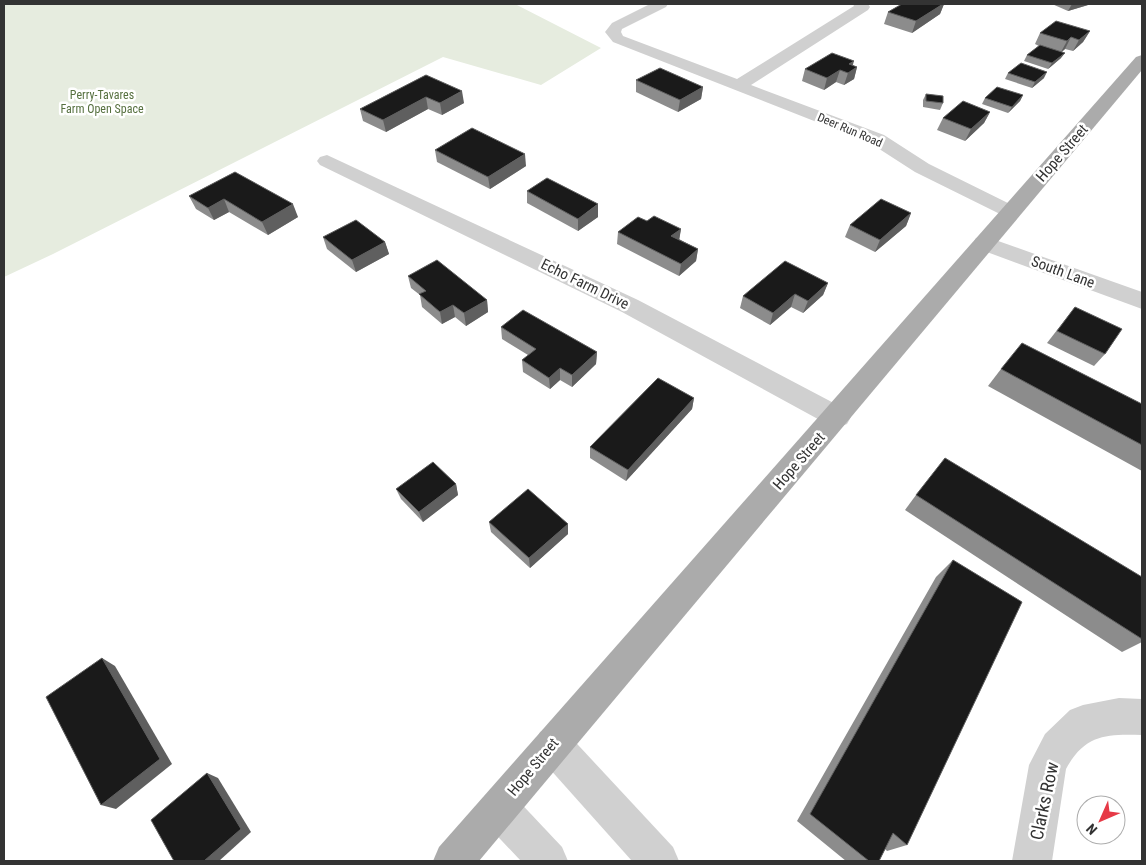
<svg xmlns="http://www.w3.org/2000/svg" width="1146" height="865" font-family="'Roboto Condensed',sans-serif">
	<style>
		.green { fill: #e6ecdf }
		.lines { fill: none; stroke-linecap: round; stroke-linejoin: round }
		.minor { fill: #d0d0d0; fill-rule: evenodd }
		.primary { fill: #ababab; fill-rule: evenodd }
		.wall { fill: #8c8c8c }
		.shaded-wall { fill: #5f5f5f }
		.building { fill: #1a1a1a; stroke: #5f5f5f }
		.labels { text-anchor: middle; dominant-baseline: central; stroke-width: 5; stroke-linejoin: round; paint-order: stroke }
		.far-park-label { font-size: 12px; fill: #56703f; stroke: #fff }
		.far-street-label { font-size: 12px; fill: #333; stroke: #fff }
		.street-label { font-size: 15px; fill: #333; stroke: #fff }
		.near-street-label { font-size: 18px; fill: #333; stroke: #fff }
	</style>
	<rect width="100%" height="100%" fill="#fff"/>
	<path class="green" d="M 4,4 L 515,4 L 601,48 L 541,85 L 443,57 L 53,254 L 4,277 Z"/>
	<g class="lines">
		<g class="minor">
			<path d="M 650,4 L 668,4 L 666,7 L 622,29 L 621,32 L 623,36 L 737,79 L 854,6 L 853,4 L 868,4 L 870,7 L 868,10 L 751,85 L 884,135 L 929,164 L 1018,208 L 1021,212 L 1018,216 L 1011,218 L 1004,216 L 915,172 L 870,143 L 613,42 L 605,32 L 612,23 Z"/>
			<path d="M 327,155 L 638,300 L 847,410 L 851,417 L 847,424 L 837,428 L 827,424 L 622,312 L 320,165 L 317,161 L 320,157 Z"/>
			<path d="M 984,236 L 1142,292 L 1142,309 L 976,248 L 973,243 L 976,238 Z"/>
			<path d="M 1119,698 L 1142,699 L 1142,735 C 1107,734 1085,734 1066,769 L 1052,861 L 1012,861 L 1029,765 L 1045,734 L 1070,710 L 1083,705 Z"/>
			<path d="M 553,726 L 566,732 L 673,847 L 679,861 L 632,861 L 540,758 L 534,745 L 540,732 Z"/>
			<path d="M 499,789 L 513,795 L 562,847 L 568,861 L 521,861 L 485,823 L 479,809 L 485,795 Z"/>
		</g>
		<path class="primary" d="M 1142,55 L 1142,70 L 479,861 L 433,861 L 439,847 L 1136,57 Z"/>
	</g>
	<g class="wall">
		<path d="M 902,4 L 944,4 L 940,14 L 912,33 L 884,24 L 888,12 Z"/>
		<path d="M 1052,4 L 1089,4 L 1088,5 L 1068,11 Z"/>
		<path d="M 1090,31 L 1083,42 L 1073,51 L 1065,49 L 1062,52 L 1061,58 L 1048,69 L 1024,61 L 1027,55 L 1039,46 L 1035,44 L 1040,33 Z"/>
		<path d="M 853,66 L 857,67 L 854,79 L 844,85 L 836,82 L 824,90 L 802,81 L 805,69 Z"/>
		<path d="M 1008,73 L 1044,78 L 1032,88 L 1005,79 Z"/>
		<path d="M 426,75 L 464,103 L 442,115 L 428,109 L 386,132 L 363,121 L 360,109 Z"/>
		<path d="M 636,80 L 703,87 L 701,99 L 678,112 L 636,92 Z"/>
		<path d="M 926,94 L 943,103 L 940,110 L 923,107 L 923,100 Z"/>
		<path d="M 1023,95 L 1020,101 L 1008,113 L 982,104 L 985,98 Z"/>
		<path d="M 990,112 L 984,123 L 965,141 L 937,130 L 943,118 Z"/>
		<path d="M 435,150 L 526,166 L 490,189 L 437,162 Z"/>
		<path d="M 235,172 L 298,217 L 268,235 L 229,212 L 214,220 L 196,209 L 189,196 Z"/>
		<path d="M 527,191 L 598,217 L 578,231 L 527,203 Z"/>
		<path d="M 911,213 L 906,226 L 875,252 L 845,237 L 850,225 Z"/>
		<path d="M 647,221 L 681,229 L 679,239 L 698,249 L 696,261 L 679,276 L 617,244 L 618,232 Z"/>
		<path d="M 323,237 L 385,242 L 389,254 L 356,272 L 327,249 Z"/>
		<path d="M 408,276 L 487,300 L 488,312 L 466,326 L 455,317 L 442,324 L 422,307 L 420,295 L 411,288 Z"/>
		<path d="M 828,283 L 823,295 L 803,313 L 791,307 L 770,325 L 740,308 L 743,296 Z"/>
		<path d="M 1075,307 L 1105,354 L 1094,366 L 1047,343 Z"/>
		<path d="M 501,327 L 597,352 L 596,364 L 572,387 L 560,380 L 550,389 L 523,372 L 522,360 L 528,355 L 502,339 Z"/>
		<path d="M 1001,369 L 1142,404 L 1142,471 L 988,386 Z"/>
		<path d="M 694,398 L 692,409 L 626,481 L 590,458 L 590,447 Z"/>
		<path d="M 456,484 L 458,495 L 423,522 L 401,499 L 396,489 Z"/>
		<path d="M 916,495 L 1142,577 L 1142,642 L 1122,652 L 905,510 Z"/>
		<path d="M 489,522 L 568,524 L 568,534 L 530,568 L 491,532 Z"/>
		<path d="M 953,560 L 907,845 L 887,851 L 885,849 L 879,861 L 846,861 L 797,821 L 936,577 Z"/>
	</g>
	<g class="shaded-wall">
		<path d="M 943,4 L 944,4 L 940,14 L 912,33 L 916,21 Z"/>
		<path d="M 1072,4 L 1089,4 L 1088,5 L 1068,11 Z"/>
		<path d="M 1090,31 L 1083,42 L 1073,51 L 1079,40 Z"/>
		<path d="M 1071,37 L 1065,49 L 1061,52 L 1067,41 Z"/>
		<path d="M 1065,53 L 1061,58 L 1048,69 L 1052,63 Z"/>
		<path d="M 854,61 L 851,71 L 857,67 L 854,79 L 844,85 L 848,73 L 849,64 Z"/>
		<path d="M 840,70 L 836,82 L 824,90 L 827,78 Z"/>
		<path d="M 1047,72 L 1044,78 L 1032,88 L 1035,82 Z"/>
		<path d="M 703,87 L 701,99 L 678,112 L 680,100 Z"/>
		<path d="M 462,91 L 464,103 L 442,115 L 440,103 Z"/>
		<path d="M 1023,95 L 1020,101 L 1008,113 L 1012,107 Z"/>
		<path d="M 426,97 L 428,109 L 386,132 L 383,120 Z"/>
		<path d="M 990,112 L 984,123 L 965,141 L 971,129 Z"/>
		<path d="M 525,154 L 526,166 L 490,189 L 488,177 Z"/>
		<path d="M 224,199 L 229,212 L 214,220 L 208,208 Z"/>
		<path d="M 293,204 L 298,217 L 268,235 L 262,222 Z"/>
		<path d="M 598,204 L 598,217 L 578,231 L 578,219 Z"/>
		<path d="M 911,213 L 906,226 L 875,252 L 880,240 Z"/>
		<path d="M 681,229 L 679,241 L 671,236 Z"/>
		<path d="M 385,242 L 389,254 L 356,272 L 352,260 Z"/>
		<path d="M 698,249 L 696,261 L 679,276 L 681,264 Z"/>
		<path d="M 828,283 L 823,295 L 803,313 L 808,301 Z"/>
		<path d="M 795,294 L 791,307 L 770,325 L 773,313 Z"/>
		<path d="M 487,300 L 488,312 L 466,326 L 464,313 Z"/>
		<path d="M 453,305 L 455,317 L 442,324 L 440,312 Z"/>
		<path d="M 597,352 L 596,364 L 572,387 L 572,375 Z"/>
		<path d="M 560,368 L 560,380 L 550,389 L 549,378 Z"/>
		<path d="M 694,398 L 692,409 L 626,481 L 628,470 Z"/>
		<path d="M 456,484 L 458,495 L 423,522 L 419,512 Z"/>
		<path d="M 568,524 L 568,534 L 530,568 L 529,558 Z"/>
		<path d="M 102,658 L 115,666 L 172,764 L 116,809 L 101,805 Z"/>
		<path d="M 207,773 L 218,778 L 251,832 L 219,861 L 204,861 Z"/>
	</g>
	<g class="building">
		<path d="M 902,4 L 943,4 L 916,21 L 888,12 Z"/>
		<path d="M 1056,21 L 1090,31 L 1079,40 L 1071,37 L 1067,41 L 1040,33 Z"/>
		<path d="M 1040,45 L 1065,53 L 1052,63 L 1027,55 Z"/>
		<path d="M 832,53 L 854,61 L 849,64 L 857,67 L 848,73 L 840,70 L 827,78 L 805,69 Z"/>
		<path d="M 1021,63 L 1047,72 L 1035,82 L 1008,73 Z"/>
		<path d="M 660,68 L 703,87 L 680,100 L 636,80 Z"/>
		<path d="M 426,75 L 462,91 L 440,103 L 426,97 L 383,120 L 360,109 Z"/>
		<path d="M 997,87 L 1023,95 L 1012,107 L 985,98 Z"/>
		<path d="M 926,94 L 943,96 L 943,103 L 926,101 Z"/>
		<path d="M 963,101 L 990,112 L 971,129 L 943,118 Z"/>
		<path d="M 472,128 L 525,154 L 488,177 L 435,150 Z"/>
		<path d="M 235,172 L 293,204 L 262,222 L 224,199 L 208,208 L 189,196 Z"/>
		<path d="M 547,178 L 598,204 L 578,219 L 527,191 Z"/>
		<path d="M 881,199 L 911,213 L 880,240 L 850,225 Z"/>
		<path d="M 654,216 L 681,229 L 671,236 L 698,249 L 681,264 L 618,232 L 638,217 L 647,221 Z"/>
		<path d="M 356,220 L 385,242 L 352,260 L 323,237 Z"/>
		<path d="M 437,260 L 487,300 L 464,313 L 453,305 L 440,312 L 419,294 L 426,291 L 408,276 Z"/>
		<path d="M 785,261 L 828,283 L 808,301 L 795,294 L 773,313 L 743,296 Z"/>
		<path d="M 1075,307 L 1122,329 L 1105,354 L 1057,331 Z"/>
		<path d="M 523,310 L 597,352 L 572,375 L 560,368 L 549,378 L 522,360 L 536,349 L 501,327 Z"/>
		<path d="M 1022,343 L 1142,404 L 1142,445 L 1001,369 Z"/>
		<path d="M 658,378 L 694,398 L 628,470 L 590,447 Z"/>
		<path d="M 945,458 L 1142,577 L 1142,639 L 916,495 Z"/>
		<path d="M 433,462 L 456,484 L 419,512 L 396,489 Z"/>
		<path d="M 528,489 L 568,524 L 529,558 L 489,522 Z"/>
		<path d="M 953,560 L 1022,602 L 907,845 L 893,833 L 879,861 L 869,861 L 810,814 Z"/>
		<path d="M 102,658 L 160,759 L 101,805 L 46,697 Z"/>
		<path d="M 207,773 L 241,829 L 204,861 L 174,861 L 151,820 Z"/>
	</g>
	<g class="labels">
		<g class="far-park-label">
			<text x="102" y="95">Perry-Tavares<tspan x="102" dy="14">Farm Open Space</tspan></text>
		</g>
		<g class="far-street-label">
			<text transform="translate(850 130) rotate(23)">Deer Run Road</text>
		</g>
		<g class="street-label">
			<text transform="translate(1062 153) rotate(-49)">Hope Street</text>
			<text transform="translate(1063 272) rotate(20)">South Lane</text>
			<text transform="translate(585 284) rotate(26)">Echo Farm Drive</text>
			<text transform="translate(799 461) rotate(-49)">Hope Street</text>
			<text transform="translate(533 767) rotate(-50)">Hope Street</text>
		</g>
		<g class="near-street-label">
			<text transform="translate(1044 801) rotate(-78)">Clarks Row</text>
		</g>
	</g>
	<rect width="1146" height="865" fill="none" stroke="#333333" stroke-width="10"/>
	<g transform="translate(1101 820) rotate(225)"><circle r="24" fill="#ffffff" stroke="#adadad"/>
	<path d="M0-4L9 19L0 12L-9 19Z" fill="#e63946"/>
	<text y="-8" font-size="14" font-weight="bold" text-anchor="middle" fill="#333333">N</text>
	</g>
</svg>
